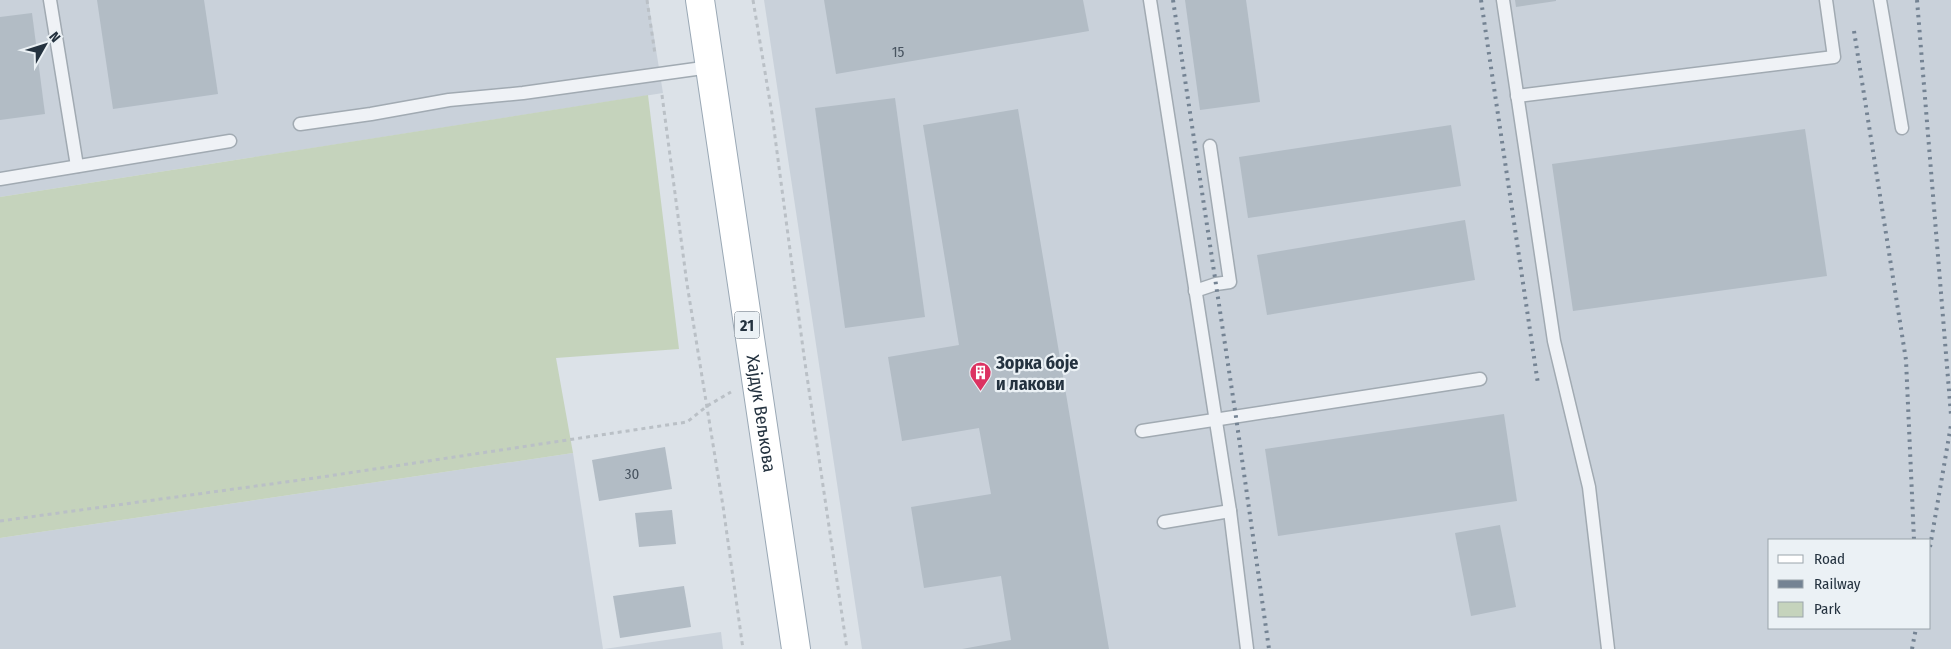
<svg xmlns="http://www.w3.org/2000/svg" width="1951" height="649" font-family="'Fira Sans Condensed',sans-serif">
	<style>
		.built { fill: #c9d1da; fill-rule: evenodd }
		.green { fill: #c5d3bc }
		.building { fill: #b2bcc5 }
		.lines { fill: none; stroke-linecap: round; stroke-linejoin: round }
		.lane-casing { stroke: #a1aab2; stroke-width: 15 }
		.primary-casing { stroke: #9aa8b5; stroke-width: 30 }
		.path { stroke: #bac0c6; stroke-width: 3; stroke-dasharray: 4 4; stroke-linecap: butt }
		.lane { stroke: #eff2f6; stroke-width: 12 }
		.primary { stroke: #fff; stroke-width: 28 }
		.rail { stroke: #748393; stroke-width: 4; stroke-dasharray: 2.5 5; stroke-linecap: butt }
		.labels { text-anchor: middle; dominant-baseline: central; stroke-width: 4.5; stroke-linejoin: round; paint-order: stroke }
		.number-label { font-size: 15px; fill: #485460 }
		.shield { fill: #ebf1f5; stroke: #606b76; stroke-width: 1 }
		.shield-label { font-size: 16px; font-weight: bold; fill: #24323f }
		.poi-label { font-size: 18px; font-weight: bold; fill: #24323f; stroke: #ebf1f5; text-anchor: start }
		.street-label { font-size: 18px; fill: #24323f; stroke: #ebf1f5 }
	</style>
	<rect width="100%" height="100%" fill="#dce2e8"/>
	<g class="built">
		<path d="M 0,0 L 648,0 L 663,93 L 0,197 Z"/>
		<path d="M 764,0 L 1951,0 L 1951,649 L 862,649 ZM 1770,540 L 1930,540 L 1930,628 L 1770,628 Z"/>
		<path d="M 573,453 L 603,649 L 0,649 L 0,538 Z"/>
		<path d="M 721,632 L 723,649 L 604,649 Z"/>
	</g>
	<path class="green" d="M 648,95 L 679,349 L 556,358 L 573,453 L 0,538 L 0,197 Z"/>
	<g class="building">
		<path d="M 97,0 L 204,0 L 218,94 L 113,109 Z"/>
		<path d="M 824,0 L 1083,0 L 1089,31 L 836,74 Z"/>
		<path d="M 1185,0 L 1246,0 L 1260,102 L 1200,110 Z"/>
		<path d="M 1515,0 L 1556,0 L 1556,1 L 1516,7 Z"/>
		<path d="M 32,13 L 45,114 L 0,120 L 0,17 Z"/>
		<path d="M 895,98 L 925,317 L 845,328 L 815,108 Z"/>
		<path d="M 1018,109 L 1109,649 L 962,649 L 1011,640 L 1001,576 L 924,588 L 911,507 L 991,494 L 979,428 L 902,441 L 888,357 L 959,345 L 923,125 Z"/>
		<path d="M 1451,125 L 1461,186 L 1248,218 L 1239,157 Z"/>
		<path d="M 1805,129 L 1827,276 L 1573,311 L 1552,164 Z"/>
		<path d="M 1465,220 L 1475,280 L 1267,315 L 1257,255 Z"/>
		<path d="M 1504,414 L 1517,501 L 1278,536 L 1265,449 Z"/>
		<path d="M 665,447 L 672,489 L 599,501 L 592,460 Z"/>
		<path d="M 672,510 L 676,544 L 639,547 L 635,513 Z"/>
		<path d="M 1500,525 L 1516,607 L 1471,616 L 1455,533 Z"/>
		<path d="M 684,586 L 691,627 L 620,638 L 613,596 Z"/>
	</g>
	<g class="lines">
		<defs>
			<g id="lane">
				<path d="M 50,0 L 77,166"/>
				<path d="M 1150,0 L 1230,511 L 1247,649"/>
				<path d="M 1503,0 L 1554,341 L 1589,487 L 1608,649"/>
				<path d="M 1880,0 L 1902,128"/>
				<path d="M 1517,96 L 1834,57 L 1826,0"/>
				<path d="M 300,124 L 371,114 L 449,100 L 523,93 L 710,67"/>
				<path d="M 0,179 L 230,141"/>
				<path d="M 1195,291 L 1216,284 L 1230,282 L 1210,146"/>
				<path d="M 1142,431 L 1480,379"/>
				<path d="M 1164,522 L 1230,511"/>
			</g>
			<g id="primary">
				<path id="s1" d="M 700,0 L 796,649"/>
			</g>
		</defs>
		<use href="#lane" class="lane-casing"/>
		<use href="#primary" class="primary-casing"/>
		<g class="path">
			<path d="M 647,0 L 655,54"/>
			<path d="M 753,0 L 772,114 L 804,356 L 847,649"/>
			<path d="M 662,95 L 687,284 L 723,506 L 743,649"/>
			<path d="M 0,521 L 315,478 L 687,422 L 707,406 L 731,392"/>
		</g>
		<use href="#lane" class="lane"/>
		<use href="#primary" class="primary"/>
		<g class="rail">
			<path d="M 1173,0 L 1236,417 L 1269,649"/>
			<path d="M 1481,0 L 1538,384"/>
			<path d="M 1917,0 L 1951,415"/>
			<path d="M 1854,31 L 1906,360 L 1914,540"/>
			<path d="M 1930,547 L 1951,425"/>
			<path d="M 1912,649 L 1916,628"/>
		</g>
	</g>
	<defs>
		<symbol id="building-pin" viewBox="-11 -11 22 30"><path d="M0 17L-7.5 6A9.5 9.5 0 1 1 7.5 6Z" fill="#dc3261" stroke="#ebf1f5"/><path d="M-4-6H4V6H1V3H-1V6H-4ZM-2.5-4.3h1.7v1.8h-1.7ZM.8-4.3h1.7v1.8H.8ZM-2.5-1h1.7V.8h-1.7ZM.8-1h1.7V.8H.8Z" fill="#fff"/></symbol>
	</defs>
	<g fill-rule="evenodd">
		<use href="#building-pin" x="968" y="360" width="25" height="34"/>
	</g>
	<g class="labels">
		<g class="number-label">
			<text x="898" y="52">15</text>
			<text x="632" y="474">30</text>
		</g>
		<rect class="shield" x="734.5" y="311.5" width="25" height="27" rx="4"/>
		<g class="shield-label">
			<text x="747" y="325">21</text>
		</g>
		<g class="poi-label">
			<text x="996" y="363">Зорка боје<tspan x="996" dy="21">и лакови</tspan></text>
		</g>
		<g class="street-label">
			<text stroke="none"><textPath href="#s1" startOffset="418">Хајдук Вељкова</textPath></text>
		</g>
	</g>
	<rect x="1768" y="539" width="162" height="90" fill="#ebf1f5" stroke="#9ba5ac"/>
	<rect x="1778" y="555" width="25" height="8" fill="#ffffff" stroke="#9ba5ac"/>
	<text x="1814" y="564" font-size="15" fill="#24323f">Road</text>
	<rect x="1778" y="580" width="25" height="8" fill="#748393" stroke="#9ba5ac"/>
	<text x="1814" y="589" font-size="15" fill="#24323f">Railway</text>
	<rect x="1778" y="602" width="25" height="15" fill="#c5d3bc" stroke="#9ba5ac"/>
	<text x="1814" y="614" font-size="15" fill="#24323f">Park</text>
	<g transform="translate(45 45) rotate(51)" stroke="#ebf1f5" stroke-width="4" paint-order="stroke">
	<path d="M0-4L9 19L0 12L-9 19Z" fill="#24323f"/>
	<text y="-8" font-size="14" font-weight="bold" text-anchor="middle" fill="#24323f">N</text>
	</g>
</svg>
